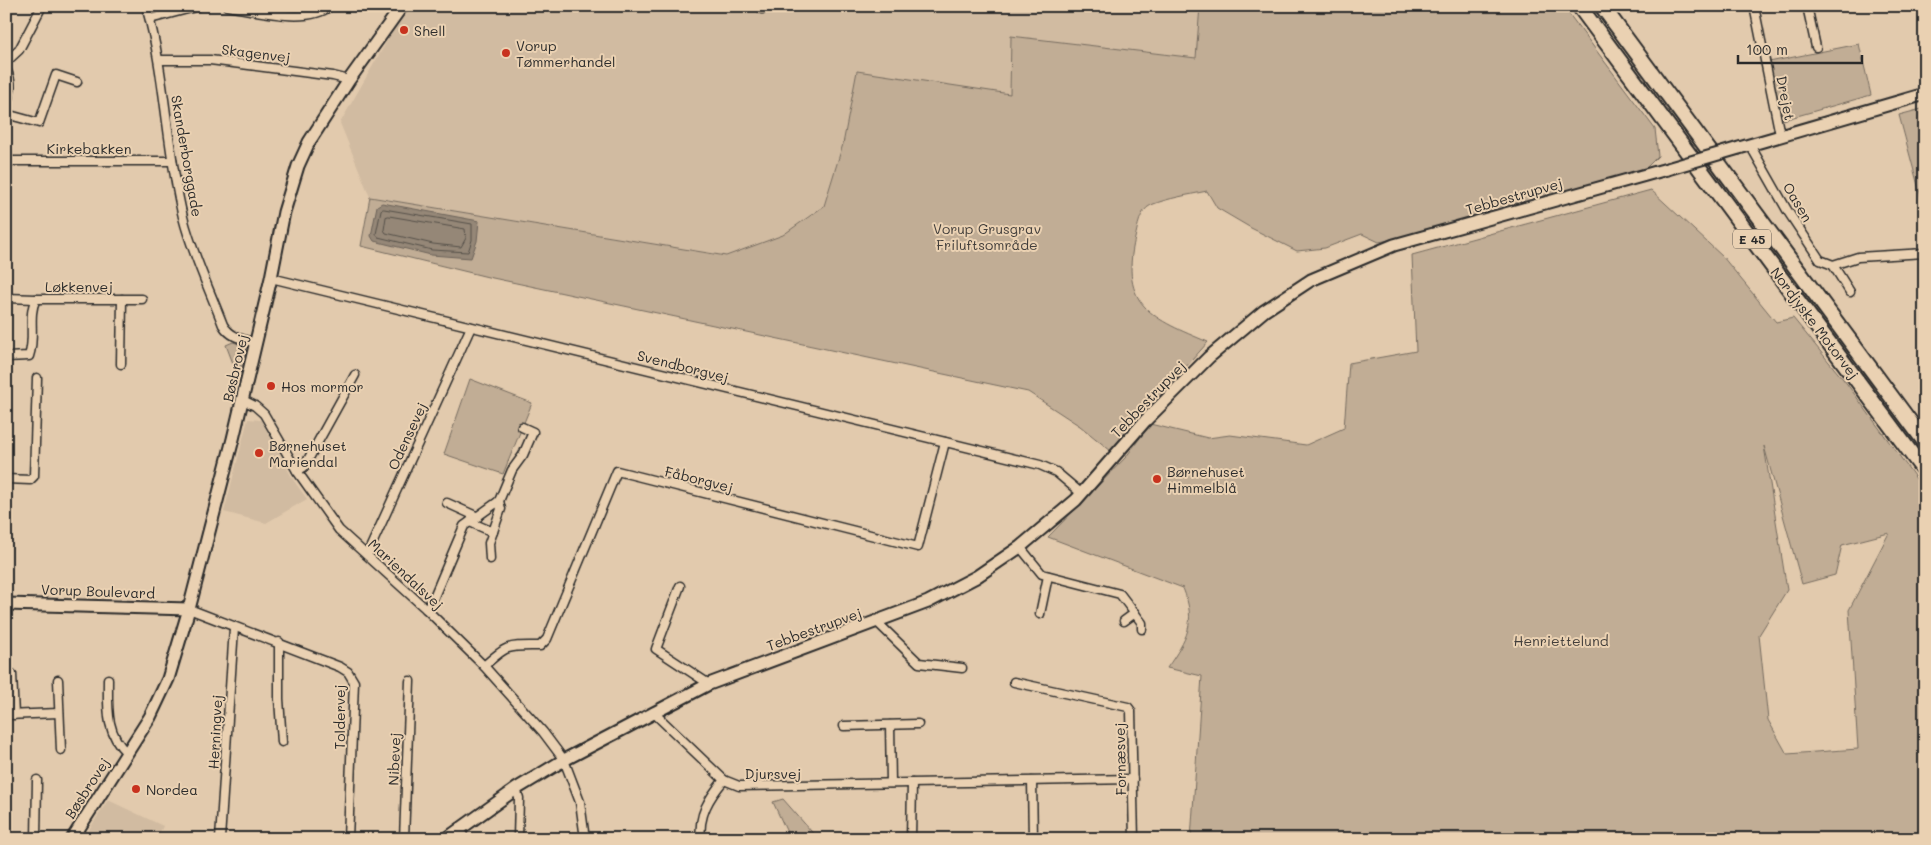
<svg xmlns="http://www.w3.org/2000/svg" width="1931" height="845" font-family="Mali,sans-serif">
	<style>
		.built { fill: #d1bba1 }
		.green { fill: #c1ad95; stroke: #766c60; fill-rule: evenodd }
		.water { fill: #958777; stroke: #6b6259 }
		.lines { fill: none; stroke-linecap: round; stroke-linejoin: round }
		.shore { stroke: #555049; stroke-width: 1 }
		.street-casing { stroke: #2b2b2b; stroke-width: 11 }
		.secondary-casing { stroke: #2b2b2b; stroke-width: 15 }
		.highway-casing { stroke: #2b2b2b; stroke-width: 18 }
		.street { stroke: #ead1b2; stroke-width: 8 }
		.secondary { stroke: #ead1b2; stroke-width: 11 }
		.highway { stroke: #ead1b2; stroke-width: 14 }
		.secondary-bridge-casing { stroke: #2b2b2b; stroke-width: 15; stroke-linecap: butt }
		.secondary-bridge { stroke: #ead1b2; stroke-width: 11 }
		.poi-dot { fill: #c8321e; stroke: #ead1b2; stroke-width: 2 }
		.labels { text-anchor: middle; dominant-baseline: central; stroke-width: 4; stroke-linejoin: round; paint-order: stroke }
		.shield { fill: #ead1b2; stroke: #645d54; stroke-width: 1 }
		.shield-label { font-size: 12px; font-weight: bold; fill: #2b2b2b }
		.poi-label { font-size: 14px; fill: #2b2b2b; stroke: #ead1b2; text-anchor: start }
		.street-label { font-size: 14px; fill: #2b2b2b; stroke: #ead1b2 }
		.park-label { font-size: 14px; fill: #423e3b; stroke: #ead1b2 }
	</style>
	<rect width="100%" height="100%" fill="#e2caad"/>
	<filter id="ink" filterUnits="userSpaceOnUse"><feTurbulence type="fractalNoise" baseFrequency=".02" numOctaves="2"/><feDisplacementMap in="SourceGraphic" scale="10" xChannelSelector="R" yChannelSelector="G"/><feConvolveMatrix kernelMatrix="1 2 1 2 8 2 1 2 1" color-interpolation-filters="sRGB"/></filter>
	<g filter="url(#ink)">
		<g class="built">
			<path d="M 407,6 L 1200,6 L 1196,58 L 1011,36 L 1010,94 L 843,144 L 824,206 L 783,235 L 726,256 L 370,197 L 340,123 Z"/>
			<path d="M 248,419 L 261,420 L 294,481 L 307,499 L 266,523 L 224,512 Z"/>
			<path d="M 108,800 L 163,826 L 157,839 L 83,839 Z"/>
		</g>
		<g class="green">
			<path d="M 1200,6 L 1563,6 L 1655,129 L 1658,156 L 1646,168 L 1404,237 L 1379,242 L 1362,234 L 1325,248 L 1297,251 L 1251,228 L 1217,208 L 1207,191 C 1189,195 1168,198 1151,205 C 1139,211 1138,227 1135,238 C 1119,306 1153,319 1208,342 L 1111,451 L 1080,426 L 1028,392 L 488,277 L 361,246 L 370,197 L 726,256 L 783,235 L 824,206 L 843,144 L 857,71 L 1010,94 L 1011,36 L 1196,58 Z"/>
			<path d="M 1859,44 L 1871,95 L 1783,120 L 1769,62 Z"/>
			<path d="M 1925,108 L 1925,212 L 1899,115 Z"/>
			<path d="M 1651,190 L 1723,257 L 1776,322 L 1793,318 L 1847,384 L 1925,491 L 1925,839 L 1191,839 L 1202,676 L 1167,668 C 1187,639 1197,623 1183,588 L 1048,537 L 1126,457 L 1150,424 L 1208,438 L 1230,435 L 1306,445 L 1344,428 L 1349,363 L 1416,351 L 1412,255 ZM 1764,446 L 1802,584 L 1835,575 L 1842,545 L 1889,533 L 1849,610 L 1858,749 L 1787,754 L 1768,720 L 1759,635 L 1787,590 Z"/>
			<path d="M 233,342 L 248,347 L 243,366 L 234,366 L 226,345 Z"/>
			<path d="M 470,379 L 532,403 L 503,474 L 444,454 Z"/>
			<path d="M 783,799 L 818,839 L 790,839 L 773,802 Z"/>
		</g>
		<path class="water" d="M 382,203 L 479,221 L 477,241 L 471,258 L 431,255 L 374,241 L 371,236 L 377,206 Z"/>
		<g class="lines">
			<g class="shore">
				<path d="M 384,209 L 472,224 L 472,240 L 468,252 L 432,250 L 378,237 L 376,234 L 381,210 Z"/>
				<path d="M 389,216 L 465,229 L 466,238 L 461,247 L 433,244 L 386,233 L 384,230 L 386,217 Z"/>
			</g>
			<defs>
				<g id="street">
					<path d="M 146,6 C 166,75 166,148 183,217 C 192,253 210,291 223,325 C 231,338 243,339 256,343"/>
					<path d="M 227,6 C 253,10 309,25 330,6"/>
					<path d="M 1754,6 L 1780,135"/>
					<path d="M 1807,6 L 1816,47"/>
					<path d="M 762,9 L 762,6"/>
					<path d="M 150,19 L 199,6"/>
					<path d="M 159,60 L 210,60 L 333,76 L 349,80"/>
					<path d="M 6,62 L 19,50 L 42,6"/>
					<path d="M 6,69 C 13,83 11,91 6,105"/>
					<path d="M 6,114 L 39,123 L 56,75 L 77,82"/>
					<path d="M 1750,145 L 1787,210 L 1820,260 L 1833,265 L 1850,292"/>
					<path d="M 6,161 L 172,161"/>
					<path d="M 1833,265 L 1858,257 L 1925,253"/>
					<path d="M 271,278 L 1040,465 L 1056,472 L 1082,494"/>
					<path d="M 6,298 L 36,299"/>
					<path d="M 6,357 L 29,356 C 36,337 27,316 36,299 L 142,299"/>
					<path d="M 121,364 L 122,299"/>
					<path d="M 243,400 L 255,406 L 264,414 L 297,471 L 339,530 L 426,609 L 484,666 L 543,732 L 564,760 L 580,802 L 585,839"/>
					<path d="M 297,471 L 304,467 L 355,375"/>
					<path d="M 6,479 L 30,480 L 34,476 L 37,378"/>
					<path d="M 447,503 L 478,517"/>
					<path d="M 470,522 L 493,532"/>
					<path d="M 1020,547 L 1042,574 L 1120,594 L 1142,623 L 1142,629"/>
					<path d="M 367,555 L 471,327"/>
					<path d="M 490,559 L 489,543 L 501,509 L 499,501"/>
					<path d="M 680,586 L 656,649 L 709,684"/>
					<path d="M 189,609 L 340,667 L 348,672 L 354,682 L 348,839"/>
					<path d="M 426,609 L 433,599 L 464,526 L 499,501 L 512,470 L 523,455 L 533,432 L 522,427"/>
					<path d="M 1040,614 L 1048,576"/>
					<path d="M 1124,621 L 1135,613"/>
					<path d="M 877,622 L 919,663 L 962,668"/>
					<path d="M 279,642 L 279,699 L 282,742"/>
					<path d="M 484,666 C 508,644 508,646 540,646 L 547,639 L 617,471 L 918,547 L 945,442"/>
					<path d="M 12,674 L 14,715"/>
					<path d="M 108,679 C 108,707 105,733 127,753"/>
					<path d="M 58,680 L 61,750"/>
					<path d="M 1014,682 L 1128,707 L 1131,711 L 1134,839"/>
					<path d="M 653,712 L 724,780 L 739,786 L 1133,779"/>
					<path d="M 6,715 L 59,713"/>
					<path d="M 890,725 L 891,783"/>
					<path d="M 844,726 L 918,724"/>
					<path d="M 1032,781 L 1033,839"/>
					<path d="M 516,789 L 519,798 L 518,839"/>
					<path d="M 460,827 L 464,839"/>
					<path d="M 36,839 L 37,780"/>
					<path d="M 220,839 L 234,628"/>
					<path d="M 404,839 L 410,681"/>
					<path d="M 701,839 C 698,815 709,798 724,780"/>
					<path d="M 911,839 L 912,783"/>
				</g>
				<g id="secondary">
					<path d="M 1739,148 L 1925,94"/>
					<path d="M 6,604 L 189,609"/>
					<path d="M 72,839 L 150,717 L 168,679 L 189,609 L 233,439 L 271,278 L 284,212 L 298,166 L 309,142 L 349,80 L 402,6"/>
					<path d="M 446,839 L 516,789 L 564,760 L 709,684 L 928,602 L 976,577 L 1020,547 L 1076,500 L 1145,421 L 1209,357 L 1264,311 L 1311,280 L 1394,245 L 1667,169"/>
				</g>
				<g id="highway">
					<path d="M 1579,6 L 1925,472"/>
					<path d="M 1602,6 L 1925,442"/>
				</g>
			</defs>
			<use href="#street" class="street-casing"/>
			<use href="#secondary" class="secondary-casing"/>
			<use href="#highway" class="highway-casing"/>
			<use href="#street" class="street"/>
			<use href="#secondary" class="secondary"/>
			<use href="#highway" class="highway"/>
			<defs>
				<path id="secondary-bridge" d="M 1667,169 L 1739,148"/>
			</defs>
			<use href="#secondary-bridge" class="secondary-bridge-casing"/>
			<use href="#secondary-bridge" class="secondary-bridge"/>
		</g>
	</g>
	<g class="poi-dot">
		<circle cx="404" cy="30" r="5"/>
		<circle cx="506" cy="53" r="5"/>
		<circle cx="271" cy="386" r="5"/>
		<circle cx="259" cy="453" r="5"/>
		<circle cx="1157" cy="479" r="5"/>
		<circle cx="136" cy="789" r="5"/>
	</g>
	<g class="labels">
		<rect class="shield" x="1733" y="229.5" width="38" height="19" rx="4"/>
		<g class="shield-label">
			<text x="1752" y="239">E 45</text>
		</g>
		<g class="poi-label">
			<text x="414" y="30">Shell</text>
			<text x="516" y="45">Vorup<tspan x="516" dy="16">Tømmerhandel</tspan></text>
			<text x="281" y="386">Hos mormor</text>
			<text x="269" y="445">Børnehuset<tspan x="269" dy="16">Mariendal</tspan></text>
			<text x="1167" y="471">Børnehuset<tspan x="1167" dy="16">Himmelblå</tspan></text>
			<text x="146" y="789">Nordea</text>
		</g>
		<g class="street-label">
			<text transform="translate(256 53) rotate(7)">Skagenvej</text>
			<text transform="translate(1786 98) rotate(79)">Drejet</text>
			<text x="89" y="148">Kirkebakken</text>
			<text transform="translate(187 156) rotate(80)">Skanderborggade</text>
			<text transform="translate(1514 196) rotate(-16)">Tebbestrupvej</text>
			<text transform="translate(1798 202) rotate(59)">Oasen</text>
			<text x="79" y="286">Løkkenvej</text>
			<text transform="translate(1815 323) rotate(53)">Nordjyske Motorvej</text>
			<text transform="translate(683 366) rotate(14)">Svendborgvej</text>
			<text transform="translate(235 368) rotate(-77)">Bøsbrovej</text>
			<text transform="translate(1148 399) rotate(-46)">Tebbestrupvej</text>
			<text transform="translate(407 436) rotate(-65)">Odensevej</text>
			<text transform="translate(699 479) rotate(14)">Fåborgvej</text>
			<text transform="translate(406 574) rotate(43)">Mariendalsvej</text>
			<text transform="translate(98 591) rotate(2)">Vorup Boulevard</text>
			<text transform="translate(814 629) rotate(-20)">Tebbestrupvej</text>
			<text transform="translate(339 717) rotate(-90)">Toldervej</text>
			<text transform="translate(215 732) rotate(-87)">Herningvej</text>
			<text transform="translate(394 759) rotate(-88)">Nibevej</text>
			<text transform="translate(1120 759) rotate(-91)">Fornæsvej</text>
			<text x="773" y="773">Djursvej</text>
			<text transform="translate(87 788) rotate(-57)">Bøsbrovej</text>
		</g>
		<g class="park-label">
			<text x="987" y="228">Vorup Grusgrav<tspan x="987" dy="16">Friluftsområde</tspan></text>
			<text x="1561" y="640">Henriettelund</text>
		</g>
	</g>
	<rect width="1931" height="845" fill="none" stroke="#ead1b2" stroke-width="25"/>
	<rect x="12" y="12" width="1906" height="820" fill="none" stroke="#2b2b2b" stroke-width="2" filter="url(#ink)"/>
	<path d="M1738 55v8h124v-8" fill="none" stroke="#2b2b2b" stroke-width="2.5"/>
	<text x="1746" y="55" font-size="15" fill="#2b2b2b" stroke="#ead1b2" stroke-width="4" paint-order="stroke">100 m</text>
</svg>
